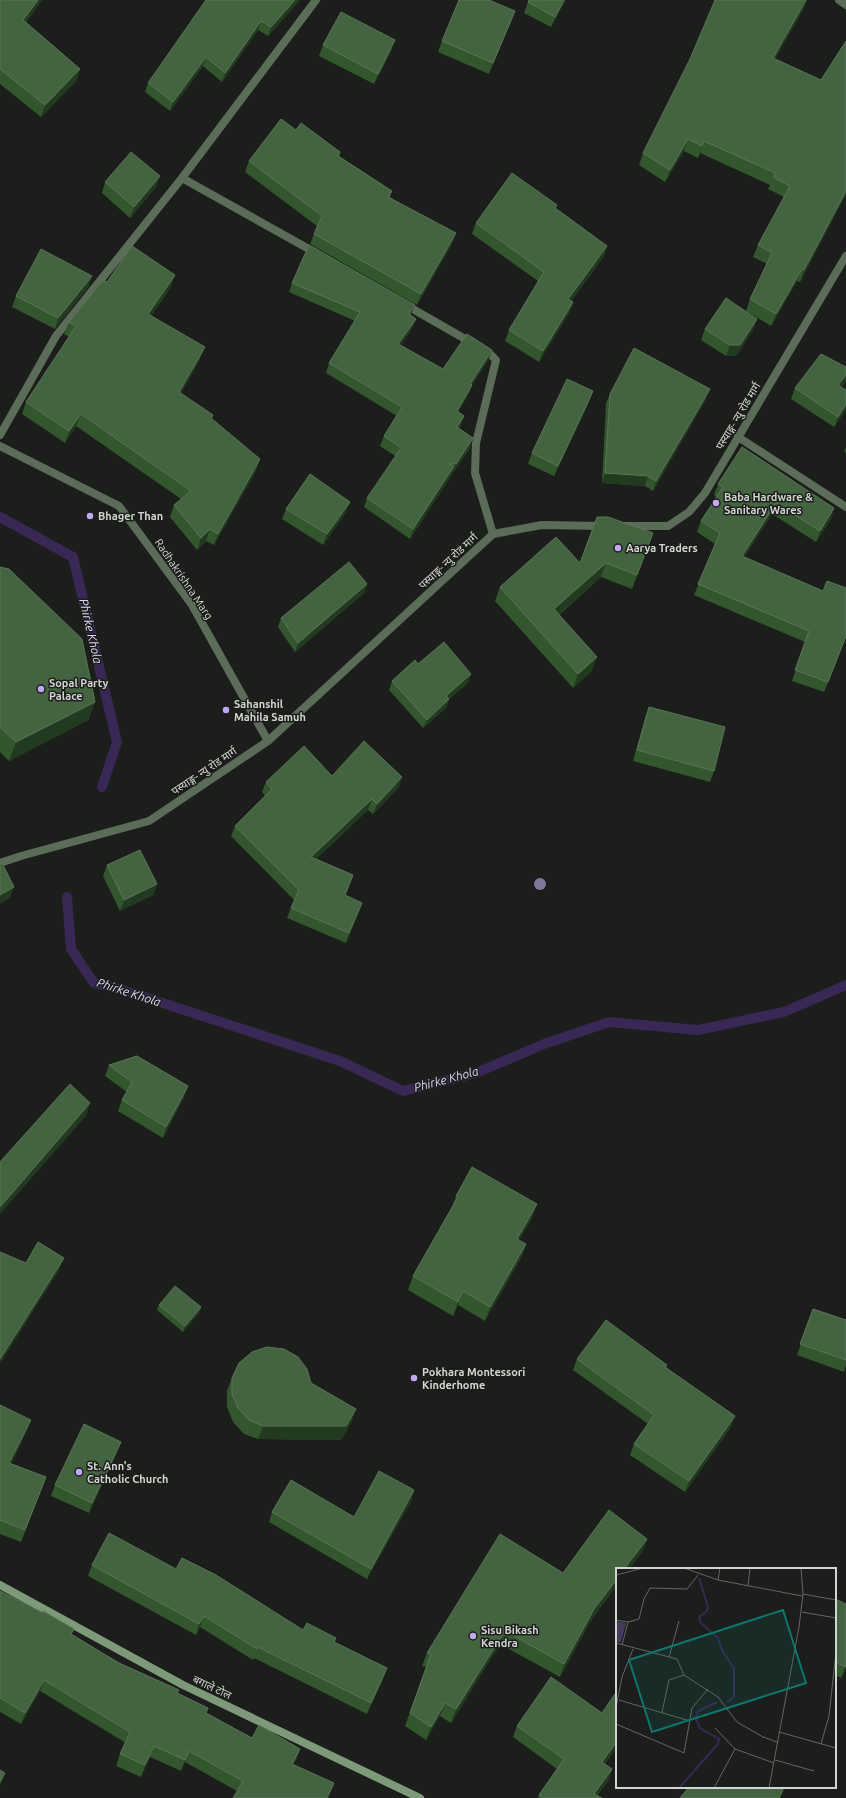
<svg xmlns="http://www.w3.org/2000/svg" width="846" height="1798" font-family="Ubuntu,'Noto Sans Devanagari',sans-serif">
	<style>
		.lines { fill: none; stroke-linecap: round; stroke-linejoin: round }
		.stream { stroke: #392755; stroke-width: 10 }
		.street { stroke: #5b6c58; stroke-width: 8 }
		.secondary { stroke: #7e997a; stroke-width: 8 }
		.tree { fill: #817797 }
		.wall { fill: #33562e }
		.shaded-wall { fill: #223a1f }
		.building { fill: #446340; stroke: #5b7557 }
		.poi-dot { fill: #c1a8f3; stroke: #1b1e1a; stroke-width: 1.5 }
		.labels { text-anchor: middle; dominant-baseline: central; stroke-width: 3; stroke-linejoin: round; paint-order: stroke }
		.street-label { font-size: 11px; fill: #d3d5d2; stroke: #1b1e1a }
		.poi-label { font-size: 11px; font-weight: bold; fill: #d3d5d2; stroke: #1b1e1a; text-anchor: start }
		.water-label { font-size: 12px; font-style: italic; fill: #e1d7f7; stroke: #1b1e1a }
		.inset-river { fill: none; stroke: #392755; stroke-width: 2 }
		.inset-road { fill: none; stroke: #656764; stroke-width: 1 }
		.view { fill: #0f766e; fill-opacity: 0.15; stroke: #0f766e; stroke-width: 2 }
		.inset-edge { fill: none; stroke: #d3d5d2; stroke-width: 2 }
	</style>
	<rect width="100%" height="100%" fill="#1b1e1a"/>
	<g class="lines">
		<g class="stream">
			<path d="M 0,517 L 73,557 L 117,742 L 102,787"/>
			<path d="M 67,897 L 71,949 L 94,983 L 129,992 L 340,1061 L 403,1091 L 476,1073 L 544,1044 L 609,1022 L 698,1030 L 784,1012 L 846,985"/>
		</g>
		<g class="street">
			<path d="M 839,0 L 846,5"/>
			<path d="M 182,178 L 316,253"/>
			<path d="M 404,304 L 488,352 L 496,360 L 476,443 L 475,473 L 493,534"/>
			<path d="M 0,435 L 56,336 L 182,178 L 316,0"/>
			<path d="M 738,437 L 846,507"/>
			<path d="M 0,446 L 119,506 L 192,605 L 268,741"/>
			<path d="M 621,526 L 668,526 L 689,512 L 705,493 L 846,256"/>
			<path d="M 0,863 L 21,856 L 149,821 L 268,741 L 493,534 L 542,525 L 603,526"/>
		</g>
		<path class="secondary" d="M 0,1585 L 183,1685 L 420,1798"/>
	</g>
	<circle class="tree" cx="540" cy="884" r="6"/>
	<g class="wall">
		<path d="M 0,0 L 42,0 L 26,22 L 80,69 L 76,81 L 41,117 L 0,84 Z"/>
		<path d="M 206,0 L 300,0 L 268,36 L 258,30 L 222,82 L 203,66 L 170,111 L 145,92 L 148,83 Z"/>
		<path d="M 566,0 L 551,27 L 524,13 L 528,2 Z"/>
		<path d="M 804,8 L 775,59 L 846,194 L 800,282 L 797,281 L 771,326 L 746,311 L 750,299 L 767,264 L 753,257 L 758,245 L 784,197 L 768,189 L 770,185 L 700,153 L 698,158 L 684,151 L 665,182 L 639,165 L 643,153 Z"/>
		<path d="M 515,11 L 489,74 L 438,52 L 442,41 Z"/>
		<path d="M 323,45 L 391,51 L 374,84 L 319,56 Z"/>
		<path d="M 296,130 L 340,152 L 339,156 L 392,191 L 390,197 L 452,244 L 417,305 L 310,244 L 317,226 L 245,172 L 249,161 Z"/>
		<path d="M 105,182 L 156,187 L 130,218 L 102,193 Z"/>
		<path d="M 556,208 L 607,246 L 604,256 L 571,301 L 573,302 L 569,313 L 539,362 L 505,341 L 509,330 L 538,281 L 472,234 L 476,223 Z"/>
		<path d="M 107,282 L 171,287 L 151,316 L 200,359 L 181,393 L 213,415 L 212,419 L 256,471 L 214,545 L 206,541 L 197,550 L 170,517 L 174,505 L 181,499 L 76,426 L 65,443 L 22,414 L 26,402 L 69,337 L 64,334 L 69,322 Z"/>
		<path d="M 292,283 L 411,315 L 416,319 L 412,328 L 401,345 L 443,369 L 492,350 L 488,360 L 472,385 L 468,395 L 458,412 L 461,426 L 459,428 L 470,448 L 452,474 L 451,476 L 410,539 L 364,507 L 367,498 L 395,456 L 380,446 L 384,436 L 397,416 L 326,373 L 329,363 L 355,321 L 289,292 Z"/>
		<path d="M 89,286 L 55,329 L 12,307 L 16,296 Z"/>
		<path d="M 705,329 L 753,330 L 736,356 L 726,356 L 701,340 Z"/>
		<path d="M 846,381 L 841,387 L 846,390 L 846,409 L 834,427 L 791,399 L 795,388 Z"/>
		<path d="M 593,391 L 589,402 L 554,476 L 528,464 L 532,453 Z"/>
		<path d="M 610,394 L 706,399 L 653,491 L 645,486 L 602,483 L 606,403 Z"/>
		<path d="M 846,447 L 846,453 L 844,452 Z"/>
		<path d="M 718,484 L 834,508 L 831,519 L 816,542 L 772,514 L 744,557 L 823,591 L 846,588 L 846,637 L 824,692 L 792,681 L 805,642 L 694,595 L 715,544 L 697,532 L 701,521 L 717,497 L 714,495 Z"/>
		<path d="M 286,509 L 346,512 L 323,545 L 282,519 Z"/>
		<path d="M 653,533 L 632,589 L 601,577 L 559,615 L 592,671 L 573,688 L 495,601 L 500,587 L 580,563 Z"/>
		<path d="M 0,567 L 95,702 L 88,720 L 9,761 L 0,752 Z"/>
		<path d="M 367,584 L 364,593 L 295,652 L 278,627 L 281,618 Z"/>
		<path d="M 418,664 L 468,683 L 449,699 L 446,708 L 423,728 L 389,690 L 392,681 Z"/>
		<path d="M 649,707 L 714,771 L 710,782 L 633,761 L 645,718 Z"/>
		<path d="M 332,776 L 399,787 L 373,814 L 368,810 L 316,859 L 353,875 L 345,895 L 358,913 L 346,943 L 287,918 L 294,900 L 231,836 L 235,826 L 265,796 L 262,792 L 266,782 Z"/>
		<path d="M 107,865 L 157,884 L 153,895 L 120,911 L 103,876 Z"/>
		<path d="M 109,1065 L 184,1097 L 163,1138 L 118,1111 L 122,1100 L 127,1092 L 105,1076 Z"/>
		<path d="M 456,1196 L 532,1218 L 519,1240 L 526,1244 L 521,1258 L 485,1321 L 458,1305 L 453,1316 L 408,1290 L 413,1276 L 452,1207 Z"/>
		<path d="M 159,1305 L 201,1307 L 199,1313 L 183,1332 L 157,1310 Z"/>
		<path d="M 813,1309 L 846,1320 L 846,1365 L 844,1372 L 797,1355 Z"/>
		<path d="M 577,1359 L 666,1367 L 731,1427 L 685,1492 L 630,1455 L 634,1444 L 648,1424 L 573,1370 Z"/>
		<path d="M 232,1378 L 311,1383 L 356,1409 L 351,1423 L 341,1440 L 258,1439 L 244,1434 L 233,1422 L 227,1407 L 227,1391 Z"/>
		<path d="M 0,1405 L 26,1432 L 11,1464 L 46,1477 L 21,1542 L 0,1534 Z"/>
		<path d="M 117,1452 L 89,1513 L 51,1496 L 55,1485 Z"/>
		<path d="M 414,1490 L 411,1501 L 367,1579 L 269,1522 L 272,1512 L 354,1517 Z"/>
		<path d="M 647,1539 L 642,1552 L 629,1569 L 617,1569 L 617,1585 L 590,1622 L 560,1677 L 500,1644 L 451,1723 L 440,1716 L 426,1740 L 405,1726 L 426,1667 L 422,1666 L 427,1653 L 563,1573 Z"/>
		<path d="M 92,1565 L 303,1630 L 336,1638 L 334,1642 L 383,1679 L 367,1714 L 254,1658 L 253,1660 L 200,1627 L 196,1635 L 88,1576 Z"/>
		<path d="M 0,1591 L 119,1663 L 177,1694 L 206,1713 L 252,1738 L 300,1749 L 296,1760 L 293,1764 L 330,1794 L 328,1798 L 233,1798 L 237,1791 L 185,1762 L 181,1771 L 150,1757 L 141,1777 L 116,1766 L 120,1754 L 126,1743 L 40,1691 L 21,1724 L 0,1712 Z"/>
		<path d="M 835,1599 L 846,1668 L 841,1678 L 835,1675 Z"/>
		<path d="M 602,1713 L 617,1746 L 605,1764 L 612,1769 L 608,1781 L 597,1796 L 602,1798 L 538,1798 L 539,1795 L 557,1769 L 513,1737 L 517,1726 Z"/>
	</g>
	<g class="shaded-wall">
		<path d="M 38,0 L 42,0 L 19,31 L 23,20 Z"/>
		<path d="M 295,0 L 300,0 L 268,36 L 271,27 Z"/>
		<path d="M 564,0 L 566,0 L 551,27 L 555,17 Z"/>
		<path d="M 806,0 L 807,0 L 804,8 L 769,70 L 773,58 Z"/>
		<path d="M 515,11 L 511,22 L 489,74 L 493,63 Z"/>
		<path d="M 261,21 L 258,30 L 222,82 L 225,73 Z"/>
		<path d="M 395,40 L 391,51 L 374,84 L 378,74 Z"/>
		<path d="M 206,57 L 203,66 L 170,111 L 173,102 Z"/>
		<path d="M 80,69 L 76,81 L 41,117 L 45,105 Z"/>
		<path d="M 688,139 L 684,151 L 665,182 L 670,170 Z"/>
		<path d="M 704,141 L 700,153 L 698,158 L 702,146 Z"/>
		<path d="M 160,176 L 156,187 L 130,218 L 134,207 Z"/>
		<path d="M 846,191 L 846,194 L 800,282 L 804,270 Z"/>
		<path d="M 456,233 L 452,244 L 417,305 L 421,294 Z"/>
		<path d="M 607,246 L 604,256 L 564,310 L 568,299 Z"/>
		<path d="M 802,269 L 797,281 L 771,326 L 776,314 Z"/>
		<path d="M 175,275 L 171,287 L 144,326 L 148,314 Z"/>
		<path d="M 92,276 L 89,286 L 55,329 L 58,318 Z"/>
		<path d="M 573,302 L 569,313 L 539,362 L 543,351 Z"/>
		<path d="M 415,305 L 411,315 L 406,324 L 409,314 Z"/>
		<path d="M 416,319 L 412,328 L 395,354 L 398,344 Z"/>
		<path d="M 757,319 L 753,330 L 736,356 L 726,356 L 730,345 Z"/>
		<path d="M 205,347 L 200,359 L 175,403 L 179,392 Z"/>
		<path d="M 492,350 L 488,360 L 466,394 L 470,384 Z"/>
		<path d="M 846,375 L 846,381 L 834,396 L 838,385 Z"/>
		<path d="M 472,385 L 468,395 L 453,421 L 457,411 Z"/>
		<path d="M 710,389 L 706,399 L 653,491 L 656,481 Z"/>
		<path d="M 593,391 L 589,402 L 554,476 L 558,466 Z"/>
		<path d="M 846,404 L 846,409 L 834,427 L 838,417 Z"/>
		<path d="M 81,414 L 76,426 L 65,443 L 69,431 Z"/>
		<path d="M 464,416 L 461,426 L 454,437 L 457,427 Z"/>
		<path d="M 473,438 L 470,448 L 452,474 L 451,476 L 410,539 L 413,529 L 449,464 Z"/>
		<path d="M 260,459 L 256,471 L 214,545 L 218,534 Z"/>
		<path d="M 605,473 L 648,476 L 645,486 L 602,483 Z"/>
		<path d="M 350,502 L 346,512 L 323,545 L 327,534 Z"/>
		<path d="M 776,503 L 772,514 L 738,567 L 742,556 Z"/>
		<path d="M 834,508 L 831,519 L 816,542 L 820,531 Z"/>
		<path d="M 210,529 L 206,541 L 197,550 L 201,538 Z"/>
		<path d="M 606,563 L 601,577 L 549,623 L 554,609 Z"/>
		<path d="M 367,584 L 364,593 L 295,652 L 298,643 Z"/>
		<path d="M 597,657 L 592,671 L 573,688 L 578,674 Z"/>
		<path d="M 471,674 L 468,683 L 443,704 L 446,696 Z"/>
		<path d="M 449,699 L 446,708 L 423,728 L 427,720 Z"/>
		<path d="M 95,702 L 88,720 L 9,761 L 16,742 Z"/>
		<path d="M 402,777 L 399,787 L 373,814 L 377,804 Z"/>
		<path d="M 372,799 L 368,810 L 308,867 L 311,857 Z"/>
		<path d="M 157,884 L 153,895 L 120,911 L 124,900 Z"/>
		<path d="M 14,887 L 10,898 L 0,904 L 0,895 Z"/>
		<path d="M 362,903 L 346,943 L 349,933 Z"/>
		<path d="M 188,1086 L 184,1097 L 163,1138 L 166,1127 Z"/>
		<path d="M 90,1103 L 86,1116 L 0,1214 L 0,1207 Z"/>
		<path d="M 537,1204 L 532,1218 L 512,1253 L 517,1239 Z"/>
		<path d="M 526,1244 L 521,1258 L 485,1321 L 490,1307 Z"/>
		<path d="M 64,1258 L 59,1270 L 0,1364 L 0,1359 Z"/>
		<path d="M 463,1291 L 458,1305 L 453,1316 L 458,1302 Z"/>
		<path d="M 201,1307 L 199,1313 L 183,1332 L 185,1326 Z"/>
		<path d="M 356,1409 L 351,1423 L 341,1440 L 258,1439 L 263,1426 Z"/>
		<path d="M 735,1416 L 731,1427 L 685,1492 L 689,1481 Z"/>
		<path d="M 31,1420 L 26,1432 L 5,1476 L 9,1463 Z"/>
		<path d="M 121,1442 L 117,1452 L 89,1513 L 92,1503 Z"/>
		<path d="M 414,1490 L 411,1501 L 367,1579 L 371,1569 Z"/>
		<path d="M 647,1539 L 642,1552 L 629,1569 L 624,1569 Z"/>
		<path d="M 617,1579 L 617,1585 L 590,1622 L 560,1677 L 564,1664 L 594,1609 Z"/>
		<path d="M 204,1616 L 200,1627 L 196,1635 L 199,1624 Z"/>
		<path d="M 505,1631 L 500,1644 L 451,1723 L 456,1709 Z"/>
		<path d="M 846,1665 L 846,1668 L 841,1678 L 845,1667 Z"/>
		<path d="M 387,1668 L 383,1679 L 367,1714 L 371,1703 Z"/>
		<path d="M 44,1680 L 40,1691 L 21,1724 L 25,1713 Z"/>
		<path d="M 445,1703 L 440,1716 L 426,1740 L 431,1727 Z"/>
		<path d="M 617,1741 L 617,1746 L 598,1774 L 602,1762 Z"/>
		<path d="M 154,1746 L 150,1757 L 141,1777 L 145,1765 Z"/>
		<path d="M 300,1749 L 296,1760 L 287,1775 L 292,1764 Z"/>
		<path d="M 189,1751 L 185,1762 L 181,1771 L 185,1760 Z"/>
		<path d="M 612,1769 L 608,1781 L 596,1798 L 594,1794 Z"/>
		<path d="M 5,1773 L 1,1784 L 0,1786 L 0,1782 Z"/>
		<path d="M 334,1783 L 330,1794 L 328,1798 L 327,1798 Z"/>
		<path d="M 784,1787 L 786,1787 L 780,1798 L 779,1798 Z"/>
	</g>
	<g class="building">
		<path d="M 0,0 L 38,0 L 23,20 L 80,69 L 45,105 L 0,69 Z"/>
		<path d="M 206,0 L 295,0 L 271,27 L 261,21 L 225,73 L 206,57 L 173,102 L 148,83 Z"/>
		<path d="M 459,0 L 489,0 L 515,11 L 493,63 L 442,41 Z"/>
		<path d="M 529,0 L 564,0 L 555,17 L 528,2 Z"/>
		<path d="M 715,0 L 806,0 L 773,58 L 821,80 L 846,41 L 846,191 L 804,270 L 802,269 L 776,314 L 750,299 L 772,253 L 758,245 L 790,186 L 773,177 L 775,173 L 704,141 L 702,146 L 688,139 L 670,170 L 643,153 L 690,59 Z"/>
		<path d="M 341,12 L 395,40 L 378,74 L 323,45 Z"/>
		<path d="M 281,119 L 296,130 L 301,123 L 340,152 L 338,156 L 392,191 L 388,197 L 456,233 L 421,294 L 314,234 L 322,216 L 249,161 Z"/>
		<path d="M 131,152 L 160,176 L 134,207 L 105,182 Z"/>
		<path d="M 512,173 L 557,205 L 555,208 L 607,246 L 568,299 L 573,302 L 543,351 L 509,330 L 544,272 L 476,223 Z"/>
		<path d="M 309,245 L 415,305 L 409,314 L 416,319 L 398,344 L 443,369 L 467,334 L 492,350 L 470,384 L 472,385 L 457,411 L 464,416 L 457,427 L 473,438 L 456,464 L 449,464 L 454,466 L 413,529 L 367,498 L 401,448 L 384,436 L 402,407 L 329,363 L 360,312 L 292,283 Z"/>
		<path d="M 132,246 L 175,275 L 148,314 L 205,347 L 179,392 L 213,415 L 211,418 L 260,459 L 218,534 L 210,529 L 201,538 L 174,505 L 191,491 L 81,414 L 69,431 L 26,402 L 76,326 L 69,322 L 103,280 L 107,282 Z"/>
		<path d="M 41,249 L 92,276 L 58,318 L 16,296 Z"/>
		<path d="M 726,298 L 757,319 L 740,345 L 730,345 L 705,329 Z"/>
		<path d="M 634,348 L 710,389 L 656,481 L 648,476 L 605,473 L 610,394 Z"/>
		<path d="M 821,354 L 846,367 L 846,375 L 838,385 L 846,390 L 846,404 L 838,417 L 795,388 Z"/>
		<path d="M 567,379 L 593,391 L 558,466 L 532,453 Z"/>
		<path d="M 742,447 L 834,508 L 820,531 L 776,503 L 742,556 L 823,591 L 827,581 L 846,588 L 846,636 L 828,682 L 795,670 L 809,631 L 698,584 L 720,533 L 701,521 L 723,487 L 718,484 Z"/>
		<path d="M 310,474 L 350,502 L 327,534 L 286,509 Z"/>
		<path d="M 597,517 L 608,517 L 653,533 L 637,575 L 606,563 L 554,609 L 597,657 L 578,674 L 500,587 L 556,537 L 580,563 Z"/>
		<path d="M 349,562 L 367,584 L 298,643 L 281,618 Z"/>
		<path d="M 0,567 L 9,569 L 82,639 L 95,702 L 16,742 L 0,727 Z"/>
		<path d="M 444,642 L 471,674 L 446,696 L 449,699 L 427,720 L 392,681 L 415,660 L 418,664 Z"/>
		<path d="M 649,707 L 725,727 L 714,771 L 637,750 Z"/>
		<path d="M 364,741 L 402,777 L 377,804 L 372,799 L 311,857 L 353,875 L 345,895 L 362,903 L 349,933 L 291,908 L 299,890 L 235,826 L 272,789 L 266,782 L 304,746 L 332,776 Z"/>
		<path d="M 140,850 L 157,884 L 124,900 L 107,865 Z"/>
		<path d="M 2,863 L 14,887 L 0,895 L 0,864 Z"/>
		<path d="M 137,1056 L 188,1086 L 166,1127 L 122,1100 L 132,1082 L 109,1065 Z"/>
		<path d="M 70,1084 L 90,1103 L 0,1207 L 0,1162 Z"/>
		<path d="M 472,1167 L 537,1204 L 517,1239 L 526,1244 L 490,1307 L 463,1291 L 458,1302 L 413,1276 L 458,1197 L 456,1196 Z"/>
		<path d="M 38,1242 L 64,1258 L 0,1359 L 0,1252 L 26,1263 Z"/>
		<path d="M 175,1286 L 201,1307 L 185,1326 L 159,1305 Z"/>
		<path d="M 813,1309 L 846,1320 L 846,1360 L 800,1344 Z"/>
		<path d="M 606,1320 L 667,1365 L 665,1367 L 735,1416 L 689,1481 L 634,1444 L 654,1415 L 577,1359 Z"/>
		<path d="M 267,1347 L 284,1349 L 298,1357 L 307,1369 L 311,1383 L 356,1409 L 346,1426 L 263,1426 L 249,1420 L 238,1408 L 232,1394 L 232,1378 L 239,1363 L 252,1352 Z"/>
		<path d="M 0,1405 L 31,1420 L 9,1463 L 46,1477 L 25,1530 L 0,1520 L 0,1507 L 1,1503 L 0,1502 Z"/>
		<path d="M 84,1424 L 121,1442 L 92,1503 L 55,1485 Z"/>
		<path d="M 379,1471 L 414,1490 L 371,1569 L 272,1512 L 291,1480 L 354,1517 Z"/>
		<path d="M 609,1510 L 647,1539 L 624,1569 L 617,1569 L 617,1579 L 594,1609 L 564,1664 L 505,1631 L 456,1709 L 445,1703 L 431,1727 L 410,1713 L 431,1654 L 427,1653 L 500,1534 L 563,1573 Z"/>
		<path d="M 109,1533 L 176,1569 L 182,1558 L 216,1575 L 303,1630 L 307,1623 L 336,1638 L 334,1642 L 387,1668 L 371,1703 L 258,1647 L 257,1649 L 204,1616 L 199,1624 L 92,1565 Z"/>
		<path d="M 0,1591 L 43,1613 L 43,1611 L 74,1629 L 71,1634 L 119,1663 L 179,1690 L 177,1693 L 208,1708 L 206,1713 L 252,1738 L 259,1725 L 300,1749 L 292,1764 L 334,1783 L 327,1798 L 233,1798 L 243,1781 L 189,1751 L 185,1760 L 154,1746 L 145,1765 L 120,1754 L 130,1732 L 44,1680 L 25,1713 L 0,1698 Z"/>
		<path d="M 835,1599 L 846,1604 L 846,1665 L 845,1667 L 835,1662 Z"/>
		<path d="M 551,1677 L 602,1713 L 617,1691 L 617,1741 L 602,1762 L 612,1769 L 594,1794 L 602,1798 L 543,1798 L 539,1795 L 564,1759 L 517,1726 Z"/>
		<path d="M 0,1770 L 5,1773 L 0,1782 Z"/>
		<path d="M 689,1787 L 742,1787 L 746,1790 L 748,1787 L 784,1787 L 779,1798 L 680,1798 Z"/>
	</g>
	<g class="poi-dot">
		<circle cx="716" cy="503" r="4"/>
		<circle cx="90" cy="516" r="4"/>
		<circle cx="618" cy="548" r="4"/>
		<circle cx="41" cy="689" r="4"/>
		<circle cx="226" cy="710" r="4"/>
		<circle cx="414" cy="1378" r="4"/>
		<circle cx="79" cy="1472" r="4"/>
		<circle cx="473" cy="1636" r="4"/>
	</g>
	<g class="labels">
		<g class="street-label">
			<text transform="translate(738 416) rotate(-59)">पस्याङ्ग- न्यु रोड मार्ग</text>
			<text transform="translate(448 561) rotate(-43)">पस्याङ्ग- न्यु रोड मार्ग</text>
			<text transform="translate(184 579) rotate(56)">Radhakrishna Marg</text>
			<text transform="translate(204 771) rotate(-34)">पस्याङ्ग- न्यु रोड मार्ग</text>
			<text transform="translate(212 1687) rotate(25)">बगाले टोल</text>
		</g>
		<g class="poi-label">
			<text x="724" y="497">Baba Hardware &amp;<tspan x="724" dy="13">Sanitary Wares</tspan></text>
			<text x="98" y="516">Bhager Than</text>
			<text x="626" y="548">Aarya Traders</text>
			<text x="49" y="683">Sopal Party<tspan x="49" dy="13">Palace</tspan></text>
			<text x="234" y="704">Sahanshil<tspan x="234" dy="13">Mahila Samuh</tspan></text>
			<text x="422" y="1372">Pokhara Montessori<tspan x="422" dy="13">Kinderhome</tspan></text>
			<text x="87" y="1466">St. Ann's<tspan x="87" dy="13">Catholic Church</tspan></text>
			<text x="481" y="1630">Sisu Bikash<tspan x="481" dy="13">Kendra</tspan></text>
		</g>
		<g class="water-label">
			<text transform="translate(91 631) rotate(77)">Phirke Khola</text>
			<text transform="translate(129 992) rotate(18)">Phirke Khola</text>
			<text transform="translate(446 1079) rotate(-15)">Phirke Khola</text>
		</g>
	</g>
	<g transform="translate(616 1568)">
		<rect width="220" height="220" fill="#1b1e1a"/>
		<path d="M 0,53 L 10,55 L 5,74 L 0,74 Z" fill="#463a5d"/>
		<path class="inset-river" d="M 83,10 L 92,39 L 91,43 L 83,49 L 85,55 L 101,69 L 107,84 L 118,100 L 118,129 L 111,134M 63,220 L 102,176 L 103,171 L 84,160 L 80,151 L 82,143 L 101,134"/>
		<path class="inset-road" d="M 68,0 L 102,12 L 186,28M 0,7 L 27,0M 102,12 L 104,0M 132,18 L 134,0M 187,26 L 220,32M 186,44 L 220,50M 0,52 L 12,54 L 23,51 L 28,31 L 34,20 L 71,21 L 82,7M 0,75 L 61,91 L 68,107 L 102,129 L 121,154 L 147,169 L 161,174M 6,77 L 12,54M 53,89 L 63,53M 3,132 L 74,153M 0,140 L 6,109 L 17,81M 46,144 L 53,112 L 68,107M 0,156 L 68,185 L 76,140 L 92,121M 99,160 L 119,181 L 158,195M 163,164 L 220,180M 205,176 L 213,148 L 220,84M 159,192 L 198,203M 98,220 L 119,181M 153,220 L 183,59 L 187,26 L 185,0"/>
		<path class="view" d="M 167,42 L 190,115 L 36,164 L 13,92 Z"/>
		<rect width="220" height="220" class="inset-edge"/>
	</g>
</svg>
